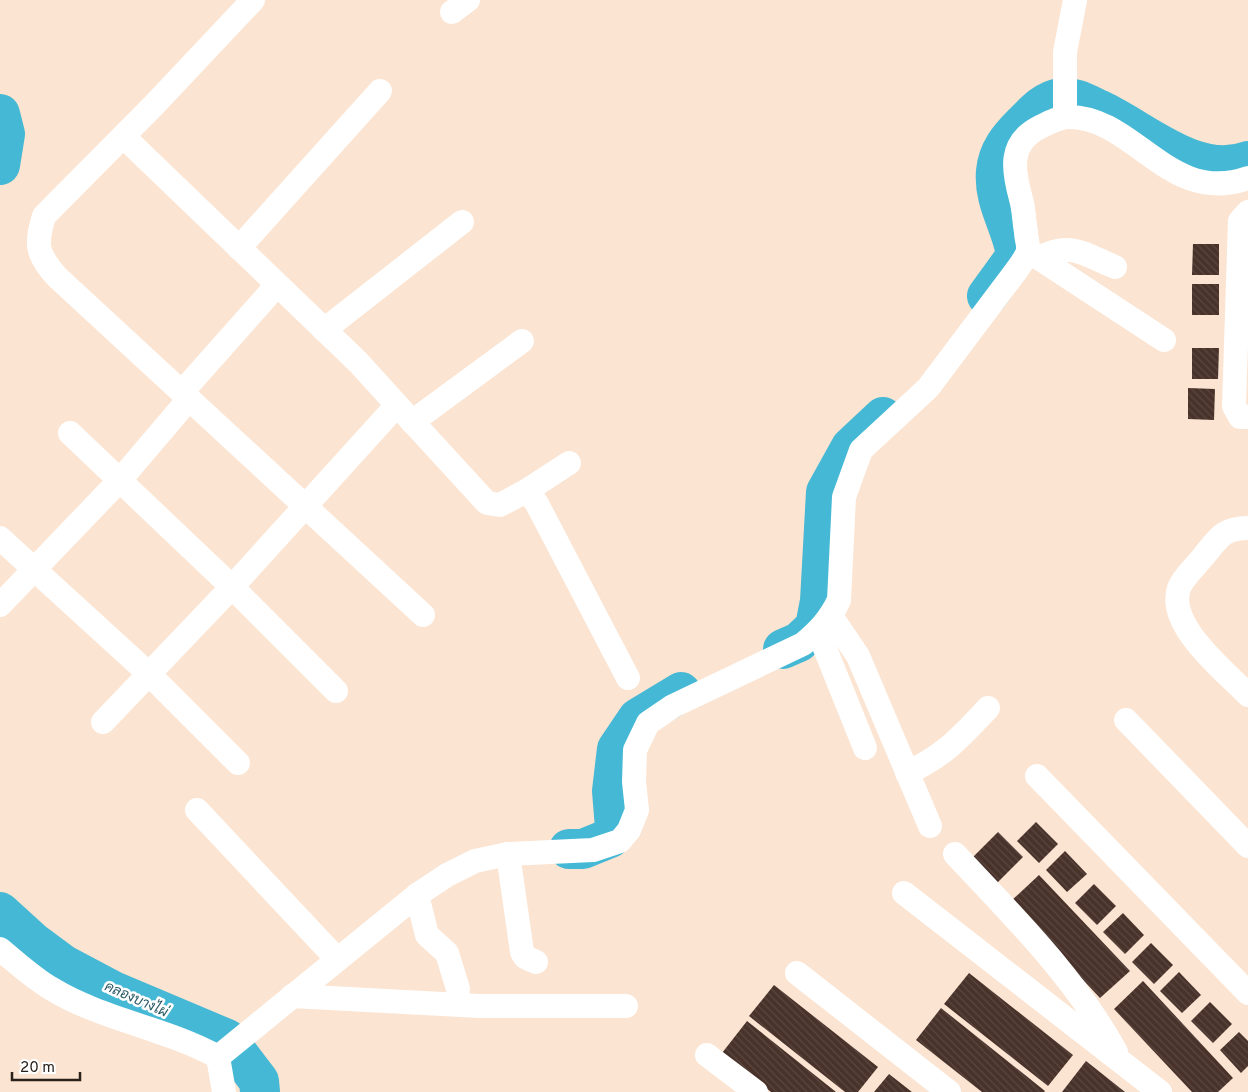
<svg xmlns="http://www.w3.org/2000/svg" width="1248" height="1092" font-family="Overpass,Sarabun,sans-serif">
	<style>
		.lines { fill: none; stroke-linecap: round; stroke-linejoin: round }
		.river { stroke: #44b8d4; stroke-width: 40 }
		.building { fill: url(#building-back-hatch) }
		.minor { stroke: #fff; stroke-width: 24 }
		.labels { text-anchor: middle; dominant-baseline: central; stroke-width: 5; stroke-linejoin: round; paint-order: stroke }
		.water-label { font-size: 14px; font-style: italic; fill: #285865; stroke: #fff }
	</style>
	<defs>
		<pattern id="building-back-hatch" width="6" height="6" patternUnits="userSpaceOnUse" patternTransform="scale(1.25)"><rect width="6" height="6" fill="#48322a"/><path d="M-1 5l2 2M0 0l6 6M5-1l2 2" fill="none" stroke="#5a4740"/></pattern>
	</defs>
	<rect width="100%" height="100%" fill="#fbe4d1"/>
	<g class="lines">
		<g class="river">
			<path d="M 0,114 L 5,134 L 0,165"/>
			<path d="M 987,296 L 1016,256 C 1013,228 993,203 996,171 C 998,151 1009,138 1023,124 C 1033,114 1045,100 1060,98 C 1074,96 1087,104 1100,110 C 1145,131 1196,180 1248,161"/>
			<path d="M 783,649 L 799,642 L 815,627 L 820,601 L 826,492 L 851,447 L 883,417"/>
			<path d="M 569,849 L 583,849 L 610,838 L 615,828 L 612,791 L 617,749 L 638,718 L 681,692"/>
			<path d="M 0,912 L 33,942 L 64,965 L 113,991 L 227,1039 L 259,1081 L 260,1092"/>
		</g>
	</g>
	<g class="building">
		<path d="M 1193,244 L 1219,244 L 1219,275 L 1192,275 Z"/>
		<rect x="1192" y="284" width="27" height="31"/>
		<path d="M 1192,348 L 1219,348 L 1218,379 L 1192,379 Z"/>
		<path d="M 1188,388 L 1215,389 L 1214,420 L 1188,419 Z"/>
		<path d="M 1036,822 L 1058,844 L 1039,863 L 1017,841 Z"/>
		<path d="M 998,832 L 1023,857 L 994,886 L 969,861 Z"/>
		<path d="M 1065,851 L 1087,874 L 1067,892 L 1046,870 Z"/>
		<path d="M 1039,875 L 1130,971 L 1100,998 L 1010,902 Z"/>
		<path d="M 1094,884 L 1116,906 L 1097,925 L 1075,903 Z"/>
		<path d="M 1123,913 L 1144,935 L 1125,954 L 1103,932 Z"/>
		<path d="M 1151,943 L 1173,965 L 1154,984 L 1132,962 Z"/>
		<path d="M 1179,972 L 1201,995 L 1182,1013 L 1160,991 Z"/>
		<path d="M 969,973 L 1073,1055 L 1048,1086 L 944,1004 Z"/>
		<path d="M 1143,981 L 1233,1078 L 1218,1092 L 1192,1092 L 1114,1009 Z"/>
		<path d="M 774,985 L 878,1067 L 858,1092 L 845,1092 L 749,1016 Z"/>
		<path d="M 1210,1002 L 1232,1024 L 1213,1043 L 1191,1021 Z"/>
		<path d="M 941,1008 L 1045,1091 L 1044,1092 L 982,1092 L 916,1040 Z"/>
		<path d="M 747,1021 L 836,1092 L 771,1092 L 722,1053 Z"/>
		<path d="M 1239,1032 L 1248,1041 L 1248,1066 L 1241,1073 L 1220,1050 Z"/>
		<path d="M 1086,1061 L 1125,1092 L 1062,1092 Z"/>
		<path d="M 889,1074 L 912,1092 L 874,1092 Z"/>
	</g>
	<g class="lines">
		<g class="minor">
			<path d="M 253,0 L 155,104 L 44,216 C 35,246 37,254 57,277 L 423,615"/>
			<path d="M 452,12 L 468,0"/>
			<path d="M 1065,117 L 1065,52 L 1075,0"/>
			<path d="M 1248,212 L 1240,221 L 1234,406 L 1240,417 L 1248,417"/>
			<path d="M 239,248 L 380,91"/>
			<path d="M 1028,251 L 1164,340"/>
			<path d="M 1038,258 C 1072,241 1083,254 1115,267"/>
			<path d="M 324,330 L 462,222"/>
			<path d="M 182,392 L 277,285"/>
			<path d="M 397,405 L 487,503 L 500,505 L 526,491 L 536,502 L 628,678"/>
			<path d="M 412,422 L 522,341"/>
			<path d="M 70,433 L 232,587 L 336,691"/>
			<path d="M 526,491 L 569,463"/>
			<path d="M 1248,528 C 1222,528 1218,539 1203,557 C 1196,566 1183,577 1179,588 C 1166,625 1225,671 1248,695"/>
			<path d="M 0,538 L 149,674 L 238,763"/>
			<path d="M 0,605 L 120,480 L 189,399"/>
			<path d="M 831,616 L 858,656 L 930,826"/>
			<path d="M 818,631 L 865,748"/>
			<path d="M 1126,720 L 1248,846"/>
			<path d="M 103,722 L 232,587 L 397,405 L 358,362 L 124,137"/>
			<path d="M 907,773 C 944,756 961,737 988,708"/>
			<path d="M 1037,776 L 1248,993"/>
			<path d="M 197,810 L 337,959"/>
			<path d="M 508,854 L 522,952 L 525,957 L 536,962"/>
			<path d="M 955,854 C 1013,916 1075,977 1116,1052"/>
			<path d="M 904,893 L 1160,1092"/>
			<path d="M 417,895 L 427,935 L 447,953 L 458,989"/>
			<path d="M 0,949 C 17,963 33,978 52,989 C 103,1020 166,1028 218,1057 L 224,1092"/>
			<path d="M 797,973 L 949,1092"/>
			<path d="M 292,996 L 480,1006 L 626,1006"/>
			<path d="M 707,1055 L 756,1092"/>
			<path d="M 218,1057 L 417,895 L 447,875 L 475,861 L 508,854 L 593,850 L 620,841 L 629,830 L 637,810 L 634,782 L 635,750 L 648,723 L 673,706 L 803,644 C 819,631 830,619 839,600 L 844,497 L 861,450 L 928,388 L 1016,271 C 1020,265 1026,258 1028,251 C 1029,246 1026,238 1026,232 C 1024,221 1024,209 1021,199 C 1013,170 1008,143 1040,127 C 1048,123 1059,117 1069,117 C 1135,117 1169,206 1248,178"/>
		</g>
	</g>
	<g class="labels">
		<g class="water-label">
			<text transform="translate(136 1000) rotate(24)">คลองบางไผ่</text>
		</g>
	</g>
	<path d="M12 1072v8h68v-8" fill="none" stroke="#2a211a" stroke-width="2.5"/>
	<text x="20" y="1072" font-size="15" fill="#2a211a" stroke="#ffffff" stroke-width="4" paint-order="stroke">20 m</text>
</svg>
